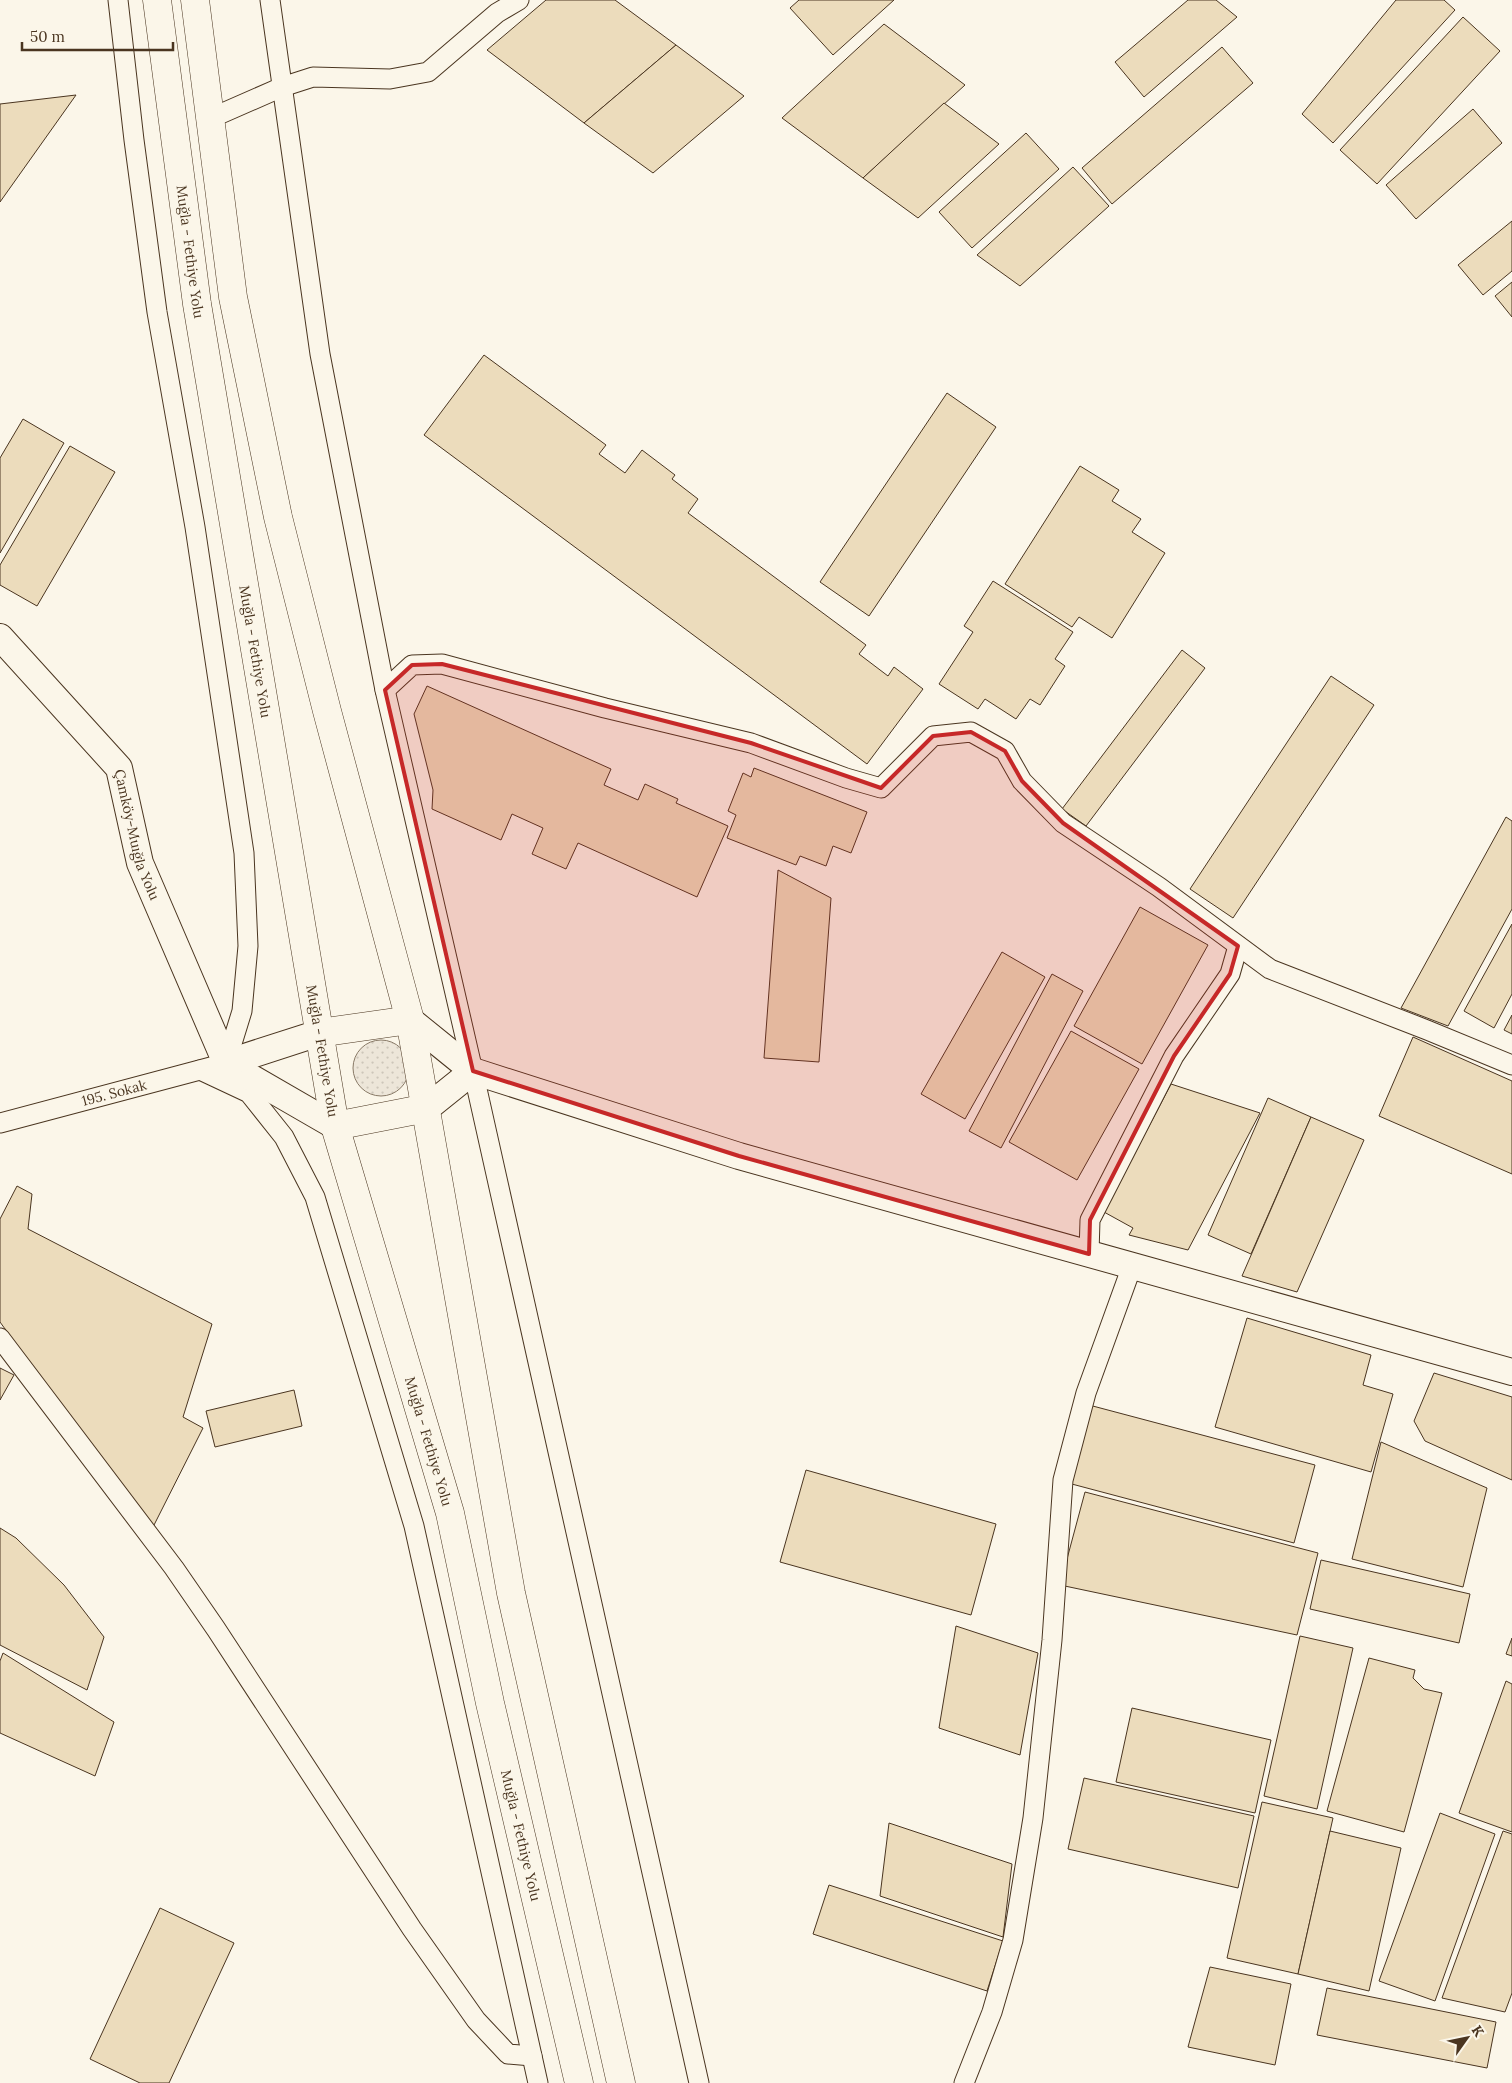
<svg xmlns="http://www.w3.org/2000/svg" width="1512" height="2083" font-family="Lora,serif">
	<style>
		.grass { fill: url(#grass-dots); stroke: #887966 }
		.building { fill: #ecdcbc; stroke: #4a3520 }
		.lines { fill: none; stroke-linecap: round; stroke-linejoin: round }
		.street-casing { stroke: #4a3520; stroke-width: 21 }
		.secondary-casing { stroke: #4a3520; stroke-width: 28 }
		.highway-casing { stroke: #4a3520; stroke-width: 29 }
		.street { stroke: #fbf6e9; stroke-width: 19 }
		.secondary { stroke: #fbf6e9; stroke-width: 26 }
		.highway { stroke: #fbf6e9; stroke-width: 28 }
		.marked { fill: #c62828; fill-opacity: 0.2; stroke: #c62828; stroke-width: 4; stroke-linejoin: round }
		.labels { text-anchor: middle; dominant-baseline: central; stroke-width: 4; stroke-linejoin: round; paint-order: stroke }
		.street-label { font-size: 14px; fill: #4a3520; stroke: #fbf6e9 }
	</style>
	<defs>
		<pattern id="grass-dots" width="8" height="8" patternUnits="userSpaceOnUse" patternTransform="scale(1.25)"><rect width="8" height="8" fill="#ede6d9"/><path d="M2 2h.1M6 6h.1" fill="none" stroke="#cdc6ba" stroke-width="1.8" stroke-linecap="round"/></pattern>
	</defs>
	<rect width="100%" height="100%" fill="#fbf6e9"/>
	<circle class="grass" cx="381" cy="1068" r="28"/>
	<g class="building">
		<path d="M 546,0 L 615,0 L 676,45 L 584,123 L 487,50 Z"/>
		<path d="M 799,0 L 894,0 L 833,55 L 790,8 Z"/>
		<path d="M 1188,0 L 1216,0 L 1237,17 L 1144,97 L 1115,62 Z"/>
		<path d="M 1396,0 L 1444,0 L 1455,10 L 1333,143 L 1302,114 Z"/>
		<path d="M 1463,17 L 1500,51 L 1377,184 L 1340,150 Z"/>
		<path d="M 884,24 L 965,85 L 863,178 L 782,118 Z"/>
		<path d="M 676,45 L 744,96 L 653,173 L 584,123 Z"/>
		<path d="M 1222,47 L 1253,83 L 1112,204 L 1082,168 Z"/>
		<path d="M 76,95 L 0,202 L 0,104 Z"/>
		<path d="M 944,103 L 999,144 L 918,218 L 863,178 Z"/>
		<path d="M 1473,109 L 1502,143 L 1416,219 L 1386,185 Z"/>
		<path d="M 1026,133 L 1059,169 L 972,248 L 939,212 Z"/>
		<path d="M 1073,167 L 1109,206 L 1020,286 L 977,255 Z"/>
		<path d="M 1512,221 L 1512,271 L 1483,295 L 1458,265 Z"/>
		<path d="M 1512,282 L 1512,317 L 1495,296 Z"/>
		<path d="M 484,355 L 606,445 L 599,454 L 625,473 L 642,450 L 675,475 L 672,479 L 698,499 L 688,513 L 866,645 L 859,654 L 888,676 L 894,667 L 923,689 L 867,764 L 424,435 Z"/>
		<path d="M 947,393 L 996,427 L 869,616 L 820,582 Z"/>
		<path d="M 23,419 L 64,443 L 0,553 L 0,458 Z"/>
		<path d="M 70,446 L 115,472 L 37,606 L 0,585 L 0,565 Z"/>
		<path d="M 1080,466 L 1119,490 L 1112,501 L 1141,519 L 1132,532 L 1165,553 L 1112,638 L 1079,617 L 1072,627 L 1005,584 Z"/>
		<path d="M 993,581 L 1073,632 L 1055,659 L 1065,666 L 1040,705 L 1030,699 L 1016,719 L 985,699 L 978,709 L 939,684 L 973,632 L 964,626 Z"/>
		<path d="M 1182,650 L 1205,668 L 1086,826 L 1062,809 Z"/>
		<path d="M 1331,676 L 1374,705 L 1233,918 L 1190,889 Z"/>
		<path d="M 427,686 L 611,769 L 604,785 L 638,800 L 645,784 L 678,799 L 676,803 L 728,826 L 697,897 L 578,843 L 566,869 L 532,854 L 543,828 L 512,814 L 501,840 L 432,809 L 433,790 L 414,714 Z"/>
		<path d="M 754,768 L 867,812 L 851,853 L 833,846 L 826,866 L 800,856 L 796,865 L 727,838 L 736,815 L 728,811 L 743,773 L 751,777 Z"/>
		<path d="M 1506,817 L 1512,821 L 1512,909 L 1448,1026 L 1401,1008 Z"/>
		<path d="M 778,870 L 831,898 L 819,1062 L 764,1058 Z"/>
		<path d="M 1140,907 L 1208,945 L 1142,1064 L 1074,1026 Z"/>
		<path d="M 1512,924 L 1512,994 L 1494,1028 L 1464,1011 Z"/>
		<path d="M 1002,952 L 1045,977 L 965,1119 L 921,1094 Z"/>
		<path d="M 1052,974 L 1083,991 L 1001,1148 L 969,1131 Z"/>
		<path d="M 1512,1015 L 1512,1034 L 1504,1030 Z"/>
		<path d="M 1071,1031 L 1139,1069 L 1077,1180 L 1009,1142 Z"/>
		<path d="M 1413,1037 L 1512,1081 L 1512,1174 L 1379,1116 Z"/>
		<path d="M 1171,1084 L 1260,1113 L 1188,1250 L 1129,1235 L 1133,1228 L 1104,1212 Z"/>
		<path d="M 1268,1098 L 1311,1117 L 1251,1254 L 1208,1235 Z"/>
		<path d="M 1311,1117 L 1364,1140 L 1297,1292 L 1242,1276 Z"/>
		<path d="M 17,1186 L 32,1194 L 28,1229 L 212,1324 L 183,1417 L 203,1428 L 151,1531 L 0,1322 L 0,1219 Z"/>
		<path d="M 1247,1318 L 1371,1355 L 1363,1385 L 1393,1394 L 1371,1472 L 1215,1427 Z"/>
		<path d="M 0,1368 L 14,1375 L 0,1400 Z"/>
		<path d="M 1434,1373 L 1512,1397 L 1512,1480 L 1425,1441 L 1414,1421 Z"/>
		<path d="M 294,1390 L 302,1426 L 215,1447 L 206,1411 Z"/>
		<path d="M 1089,1405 L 1315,1465 L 1294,1543 L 1068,1483 Z"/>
		<path d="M 1381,1442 L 1487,1488 L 1463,1587 L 1352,1559 Z"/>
		<path d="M 806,1470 L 996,1524 L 971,1615 L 780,1562 Z"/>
		<path d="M 1085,1492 L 1318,1553 L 1297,1635 L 1060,1585 Z"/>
		<path d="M 0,1528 L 16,1538 L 64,1585 L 104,1637 L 87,1690 L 0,1645 Z"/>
		<path d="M 1321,1560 L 1470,1594 L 1459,1643 L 1310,1609 Z"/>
		<path d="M 956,1626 L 1038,1653 L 1020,1755 L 939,1728 Z"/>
		<path d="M 1300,1636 L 1353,1648 L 1317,1809 L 1264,1796 Z"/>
		<path d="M 1512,1638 L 1512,1656 L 1506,1654 Z"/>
		<path d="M 3,1653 L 114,1722 L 95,1776 L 0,1733 L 0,1661 Z"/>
		<path d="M 1369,1658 L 1415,1670 L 1413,1678 L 1424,1689 L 1442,1693 L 1404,1832 L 1327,1811 Z"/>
		<path d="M 1506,1681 L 1512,1684 L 1512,1832 L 1459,1813 Z"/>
		<path d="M 1132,1708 L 1271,1740 L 1255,1813 L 1116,1782 Z"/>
		<path d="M 1084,1778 L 1254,1816 L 1238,1888 L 1068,1849 Z"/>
		<path d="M 1262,1802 L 1333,1818 L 1298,1974 L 1227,1958 Z"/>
		<path d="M 1440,1813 L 1495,1834 L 1435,2001 L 1379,1981 Z"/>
		<path d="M 889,1823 L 1012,1864 L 1003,1937 L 880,1896 Z"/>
		<path d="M 1330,1831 L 1401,1848 L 1369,1991 L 1298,1974 Z"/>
		<path d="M 1503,1831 L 1512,1834 L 1512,1993 L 1505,2012 L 1442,1998 Z"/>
		<path d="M 829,1885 L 1003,1941 L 987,1991 L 813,1934 Z"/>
		<path d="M 160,1908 L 234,1943 L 169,2083 L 140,2083 L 90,2059 Z"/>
		<path d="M 1210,1967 L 1291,1984 L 1275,2065 L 1188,2047 Z"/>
		<path d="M 1327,1988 L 1496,2022 L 1487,2068 L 1317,2035 Z"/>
	</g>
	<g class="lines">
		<defs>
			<g id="street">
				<path d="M 270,0 L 320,354 L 385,690 L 473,1071 L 699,2083"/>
				<path d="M 209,119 L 282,87 L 313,77 L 390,79 L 428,72 L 497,13 L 519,0"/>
				<path d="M 385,690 L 412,665 L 442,664 L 605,708 L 751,743 L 846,778 L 881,788 L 933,736 L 971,732 L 1005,751 L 1022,781 L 1063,823 L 1159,887 L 1270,969 L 1427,1030 L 1512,1065"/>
				<path d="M 200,1070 L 249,1093 L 284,1137 L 315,1197 L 414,1526 L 538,2083"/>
				<path id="s1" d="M 0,1123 L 226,1063 L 242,1011 L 248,946 L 244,853 L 195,527 L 157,312 L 134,140 L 118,0"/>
				<path d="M 1089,1254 L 1090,1220 L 1174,1056 L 1230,974 L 1238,946"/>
				<path d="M 0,1338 L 174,1568 L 216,1629 L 412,1929 L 476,2020 L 508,2054 L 532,2056"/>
				<path d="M 964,2083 L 992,2012 L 1013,1940 L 1033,1818 L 1052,1640 L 1063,1480 L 1086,1393 L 1132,1266"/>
			</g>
			<g id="secondary">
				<path id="s2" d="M 0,637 L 119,768 L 140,863 L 226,1063"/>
				<path d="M 410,1020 L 473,1071 L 739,1156 L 1512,1372"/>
				<path d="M 226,1063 L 335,1126"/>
				<path d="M 226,1063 L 319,1033"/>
				<path d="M 427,1108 L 473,1071"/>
			</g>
			<g id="highway">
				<path id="s3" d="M 157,0 L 197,304 L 335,1126 L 450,1513 L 490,1703 L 579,2083"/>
				<path d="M 195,0 L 233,297 L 278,517 L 327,711 L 410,1020 L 511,1593 L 621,2083"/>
				<path d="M 319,1033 L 410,1020"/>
				<path d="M 335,1126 L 427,1108"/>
			</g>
		</defs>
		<use href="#street" class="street-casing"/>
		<use href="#secondary" class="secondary-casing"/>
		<use href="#highway" class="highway-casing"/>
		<use href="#street" class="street"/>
		<use href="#secondary" class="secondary"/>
		<use href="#highway" class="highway"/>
	</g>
	<path class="marked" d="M 442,664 L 751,743 L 881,788 L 933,736 L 971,732 L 1005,751 L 1022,781 L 1063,823 L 1238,946 L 1230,974 L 1174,1056 L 1090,1220 L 1089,1254 L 739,1156 L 473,1071 L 385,690 L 412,665 Z"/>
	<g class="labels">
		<g class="street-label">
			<text stroke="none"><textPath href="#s3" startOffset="254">Muğla - Fethiye Yolu</textPath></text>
			<text stroke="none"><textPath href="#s3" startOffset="659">Muğla - Fethiye Yolu</textPath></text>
			<text stroke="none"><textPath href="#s2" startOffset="246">Çamköy-Muığla Yolu</textPath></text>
			<text stroke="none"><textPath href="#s3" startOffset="1064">Muğla - Fethiye Yolu</textPath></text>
			<text stroke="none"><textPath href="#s1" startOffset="118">195. Sokak</textPath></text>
			<text stroke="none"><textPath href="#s3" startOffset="1469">Muğla - Fethiye Yolu</textPath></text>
			<text stroke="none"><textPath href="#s3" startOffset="1874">Muğla - Fethiye Yolu</textPath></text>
		</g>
	</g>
	<g transform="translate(1467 2038) rotate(57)" stroke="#fbf6e9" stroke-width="4" paint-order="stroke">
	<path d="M0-4L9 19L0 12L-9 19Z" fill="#4a3520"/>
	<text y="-8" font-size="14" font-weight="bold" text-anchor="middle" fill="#4a3520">K</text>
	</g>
	<path d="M22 42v8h151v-8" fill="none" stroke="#4a3520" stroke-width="2.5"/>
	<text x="30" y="42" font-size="15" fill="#4a3520" stroke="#fbf6e9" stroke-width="4" paint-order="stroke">50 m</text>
</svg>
